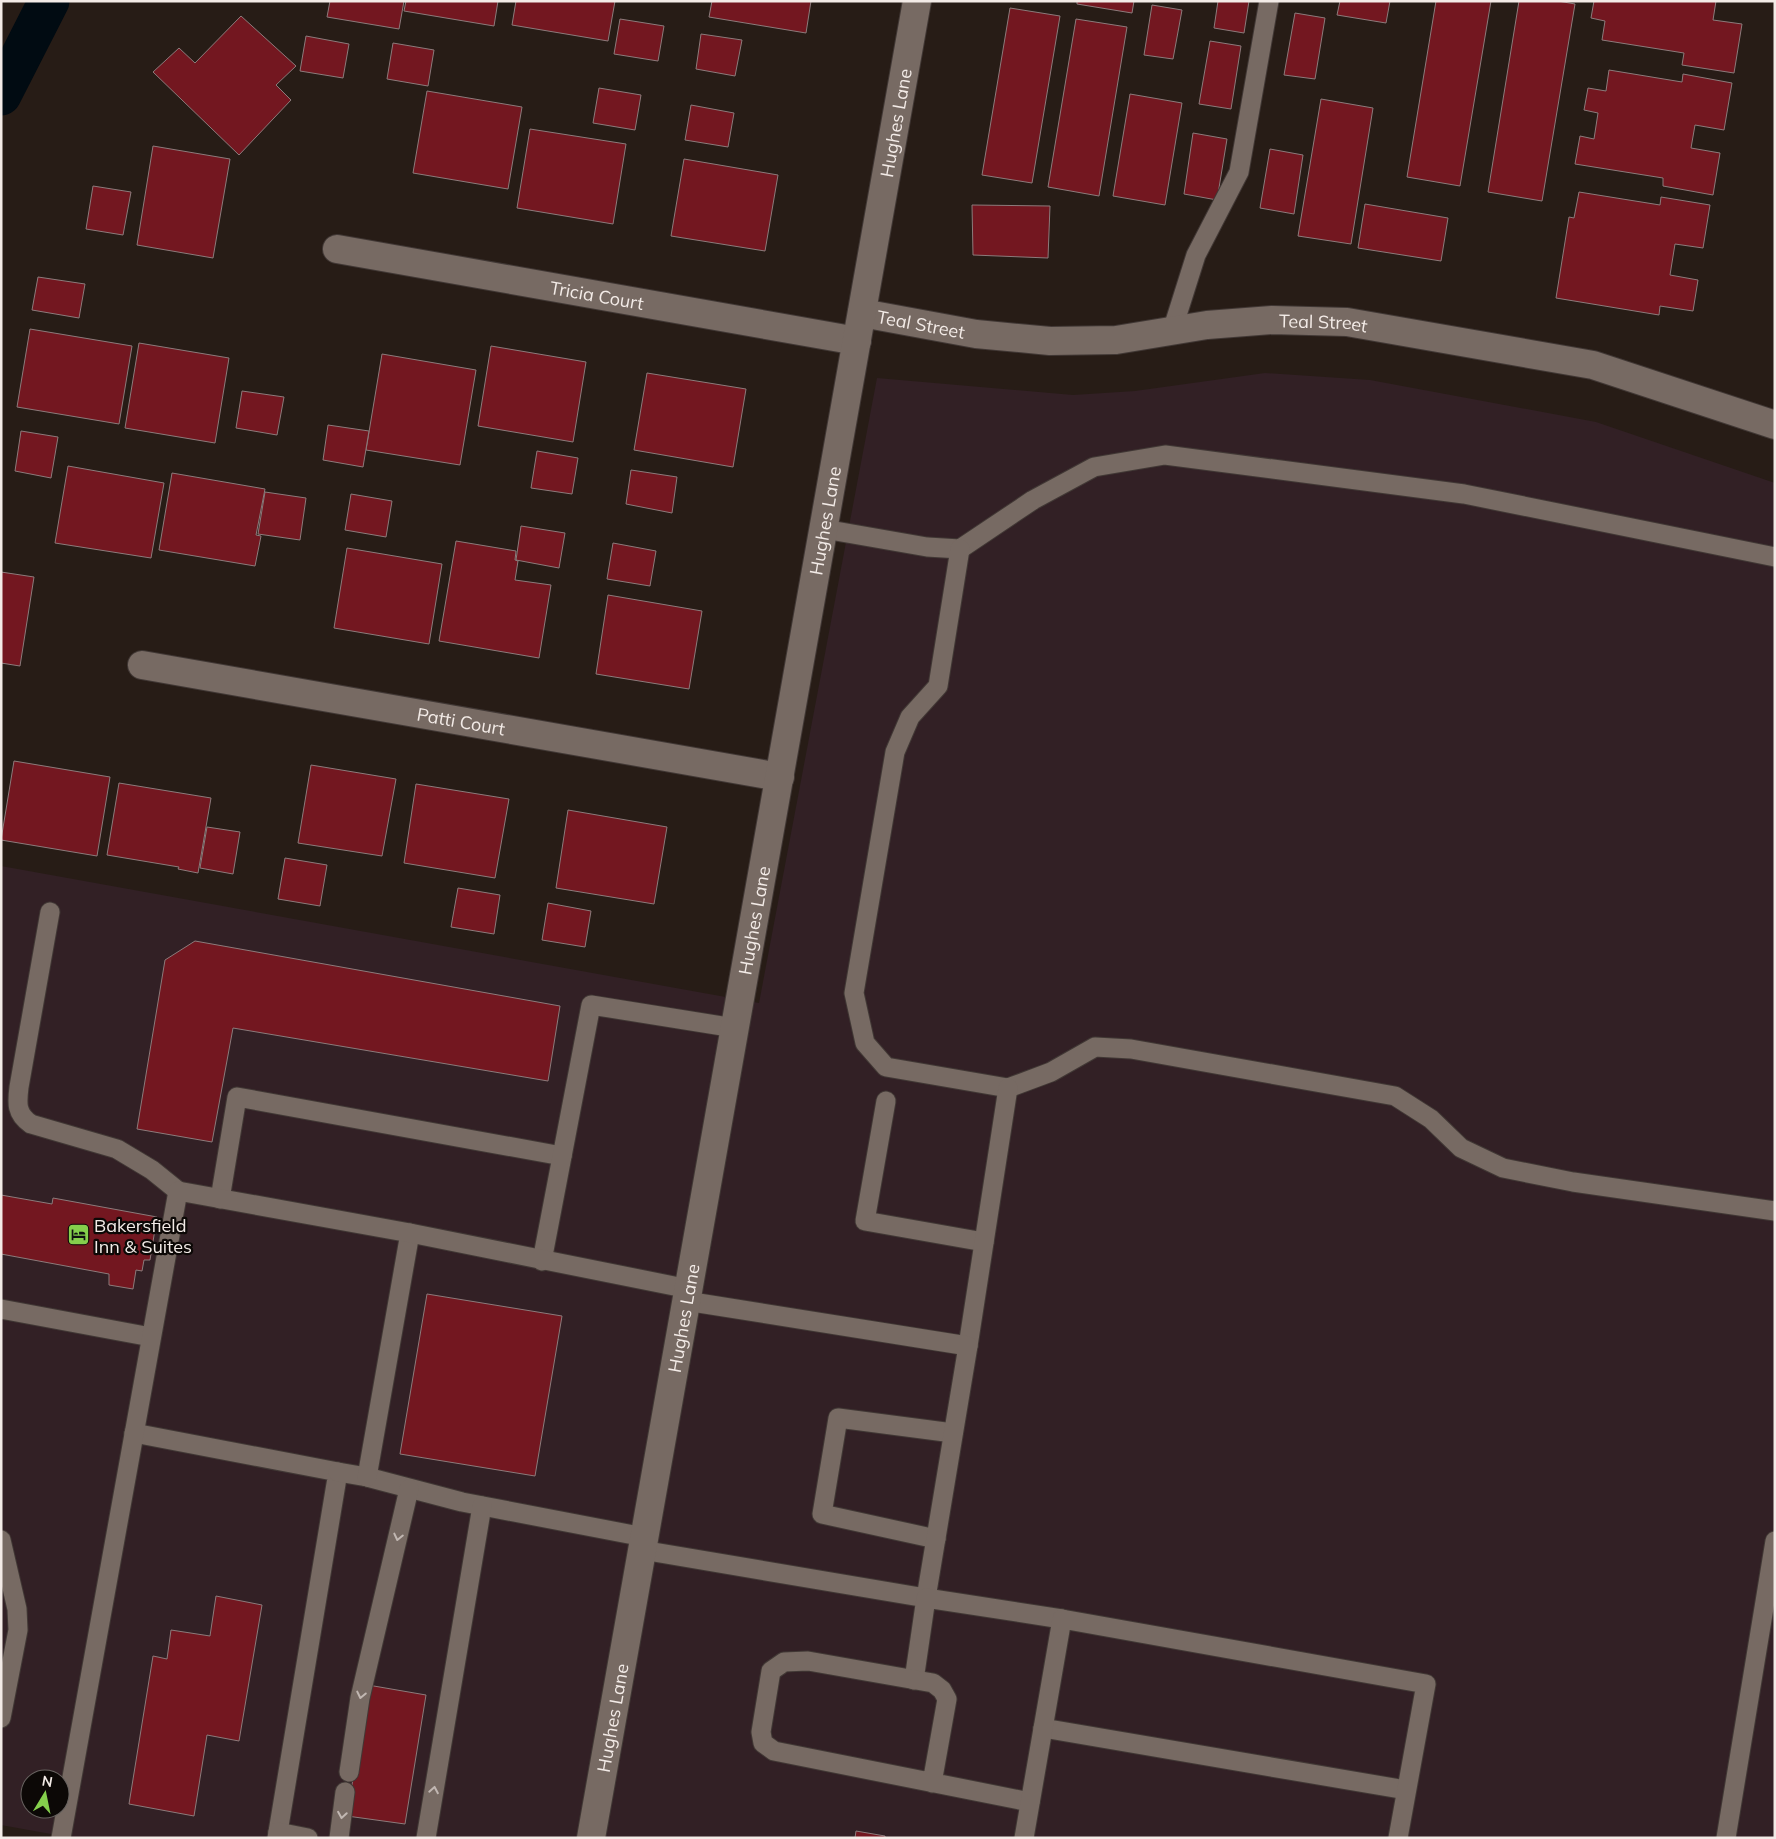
<svg xmlns="http://www.w3.org/2000/svg" width="1776" height="1839" font-family="Mulish,sans-serif">
	<style>
		.commercial { fill: #322025; fill-rule: evenodd }
		.lines { fill: none; stroke-linecap: round; stroke-linejoin: round }
		.canal { stroke: #010b12; stroke-width: 41 }
		.building { fill: #731720; stroke: #8c7b7b }
		.service-casing { stroke: #413835; stroke-width: 21 }
		.minor-casing { stroke: #413835; stroke-width: 30 }
		.tertiary-casing { stroke: #413835; stroke-width: 30 }
		.service { stroke: #776a63; stroke-width: 19 }
		.minor { stroke: #776a63; stroke-width: 28 }
		.tertiary { stroke: #776a63; stroke-width: 28 }
		.oneway { stroke: #c1b7b2 }
		.labels { text-anchor: middle; dominant-baseline: central; stroke-width: 4.5; stroke-linejoin: round; paint-order: stroke }
		.street-label { font-size: 18px; fill: #f3ebe7; stroke: #0c0806 }
		.poi-label { font-size: 18px; fill: #f3ebe7; stroke: #0c0806; text-anchor: start }
	</style>
	<rect width="100%" height="100%" fill="#271c16"/>
	<path class="commercial" d="M 1265,373 L 1370,380 L 1596,422 L 1775,483 L 1775,1838 L 73,1838 L 1,1825 L 1,866 L 759,1003 L 877,378 L 1073,395 L 1135,391 ZM 30,1779 L 60,1779 L 60,1809 L 30,1809 Z"/>
	<g class="lines">
		<path class="canal" d="M 1,95 L 49,1"/>
	</g>
	<g class="building">
		<path d="M 330,1 L 404,1 L 399,29 L 327,17 Z"/>
		<path d="M 406,1 L 498,1 L 494,26 L 404,11 Z"/>
		<path d="M 516,1 L 615,1 L 608,41 L 512,25 Z"/>
		<path d="M 712,1 L 811,1 L 806,33 L 709,17 Z"/>
		<path d="M 1077,1 L 1134,1 L 1132,13 L 1077,4 Z"/>
		<path d="M 1218,1 L 1249,1 L 1244,33 L 1214,28 Z"/>
		<path d="M 1340,1 L 1390,1 L 1386,23 L 1337,15 Z"/>
		<path d="M 1436,1 L 1491,1 L 1460,186 L 1407,177 Z"/>
		<path d="M 1519,1 L 1558,1 L 1575,4 L 1542,201 L 1488,192 Z"/>
		<path d="M 1594,1 L 1716,1 L 1713,20 L 1742,24 L 1734,73 L 1682,65 L 1684,53 L 1602,40 L 1605,21 L 1591,18 Z"/>
		<path d="M 1152,5 L 1182,10 L 1173,59 L 1144,55 Z"/>
		<path d="M 1010,8 L 1060,16 L 1032,183 L 982,175 Z"/>
		<path d="M 1295,13 L 1325,18 L 1315,79 L 1284,75 Z"/>
		<path d="M 241,16 L 296,66 L 276,85 L 291,100 L 239,155 L 153,72 L 179,48 L 195,63 Z"/>
		<path d="M 620,19 L 664,26 L 658,61 L 614,54 Z"/>
		<path d="M 1076,19 L 1127,27 L 1099,196 L 1048,187 Z"/>
		<path d="M 701,34 L 742,40 L 735,76 L 696,69 Z"/>
		<path d="M 306,36 L 349,44 L 343,78 L 300,71 Z"/>
		<path d="M 1210,41 L 1241,46 L 1231,109 L 1199,104 Z"/>
		<path d="M 393,43 L 434,50 L 428,86 L 387,79 Z"/>
		<path d="M 1609,70 L 1682,82 L 1683,74 L 1732,83 L 1724,130 L 1695,125 L 1691,148 L 1720,153 L 1713,195 L 1663,186 L 1663,178 L 1575,164 L 1580,136 L 1594,139 L 1598,113 L 1584,110 L 1588,88 L 1606,91 Z"/>
		<path d="M 599,88 L 641,95 L 635,130 L 593,123 Z"/>
		<path d="M 427,91 L 522,107 L 508,189 L 413,173 Z"/>
		<path d="M 1130,94 L 1182,103 L 1165,205 L 1113,196 Z"/>
		<path d="M 1321,99 L 1373,108 L 1351,244 L 1298,236 Z"/>
		<path d="M 691,105 L 734,113 L 728,147 L 685,140 Z"/>
		<path d="M 530,129 L 626,144 L 613,224 L 517,208 Z"/>
		<path d="M 1193,133 L 1227,139 L 1217,200 L 1184,194 Z"/>
		<path d="M 153,146 L 230,159 L 213,258 L 137,245 Z"/>
		<path d="M 1270,149 L 1303,155 L 1294,214 L 1260,208 Z"/>
		<path d="M 684,159 L 778,175 L 765,251 L 671,236 Z"/>
		<path d="M 93,186 L 131,192 L 123,235 L 86,229 Z"/>
		<path d="M 1579,192 L 1660,205 L 1661,197 L 1710,205 L 1703,248 L 1675,244 L 1670,275 L 1698,280 L 1693,311 L 1660,306 L 1659,315 L 1556,298 L 1569,217 L 1574,218 Z"/>
		<path d="M 1365,204 L 1448,218 L 1441,261 L 1358,248 Z"/>
		<path d="M 972,205 L 1050,206 L 1048,258 L 973,255 Z"/>
		<path d="M 38,277 L 85,284 L 79,318 L 32,310 Z"/>
		<path d="M 30,329 L 132,346 L 119,424 L 17,407 Z"/>
		<path d="M 139,343 L 229,358 L 215,443 L 125,428 Z"/>
		<path d="M 491,346 L 586,362 L 573,442 L 478,426 Z"/>
		<path d="M 382,354 L 476,370 L 460,465 L 366,450 Z"/>
		<path d="M 647,373 L 746,389 L 733,467 L 634,450 Z"/>
		<path d="M 242,391 L 284,397 L 277,435 L 236,428 Z"/>
		<path d="M 328,425 L 369,431 L 363,467 L 323,460 Z"/>
		<path d="M 21,431 L 58,437 L 51,478 L 15,471 Z"/>
		<path d="M 537,451 L 578,458 L 572,494 L 531,488 Z"/>
		<path d="M 68,466 L 164,483 L 151,558 L 55,543 Z"/>
		<path d="M 631,470 L 677,477 L 672,513 L 626,504 Z"/>
		<path d="M 172,473 L 265,489 L 256,535 L 261,536 L 255,566 L 159,550 Z"/>
		<path d="M 265,492 L 306,498 L 300,540 L 258,534 Z"/>
		<path d="M 351,494 L 392,501 L 386,537 L 345,530 Z"/>
		<path d="M 521,526 L 565,533 L 559,568 L 516,560 Z"/>
		<path d="M 456,541 L 516,551 L 515,560 L 518,561 L 515,580 L 551,585 L 539,658 L 439,641 Z"/>
		<path d="M 613,543 L 656,551 L 650,586 L 607,579 Z"/>
		<path d="M 347,548 L 442,564 L 429,644 L 334,628 Z"/>
		<path d="M 1,572 L 34,577 L 20,666 L 1,663 Z"/>
		<path d="M 608,595 L 702,611 L 689,689 L 596,674 Z"/>
		<path d="M 14,761 L 110,777 L 97,856 L 1,840 Z"/>
		<path d="M 311,765 L 396,779 L 382,856 L 298,843 Z"/>
		<path d="M 119,783 L 211,798 L 198,873 L 178,869 L 179,867 L 107,855 Z"/>
		<path d="M 416,784 L 509,799 L 495,878 L 404,863 Z"/>
		<path d="M 568,810 L 667,827 L 654,904 L 556,888 Z"/>
		<path d="M 207,827 L 240,832 L 233,874 L 200,868 Z"/>
		<path d="M 285,858 L 327,865 L 320,906 L 278,899 Z"/>
		<path d="M 458,888 L 500,895 L 494,934 L 451,927 Z"/>
		<path d="M 548,903 L 591,911 L 585,947 L 542,940 Z"/>
		<path d="M 195,941 L 560,1006 L 548,1081 L 233,1028 L 212,1142 L 137,1129 L 165,960 Z"/>
		<path d="M 1,1195 L 52,1204 L 53,1198 L 157,1217 L 150,1260 L 144,1260 L 142,1271 L 136,1270 L 133,1289 L 109,1285 L 109,1274 L 1,1254 Z"/>
		<path d="M 427,1294 L 562,1316 L 535,1476 L 400,1454 Z"/>
		<path d="M 216,1596 L 262,1605 L 239,1741 L 207,1735 L 194,1816 L 129,1804 L 153,1656 L 167,1659 L 171,1630 L 210,1636 Z"/>
		<path d="M 368,1685 L 426,1695 L 405,1824 L 347,1816 Z"/>
		<path d="M 856,1831 L 885,1836 L 885,1838 L 855,1838 Z"/>
	</g>
	<g class="lines">
		<defs>
			<g id="service">
				<path d="M 1172,331 L 1196,255 L 1239,172 L 1269,1"/>
				<path d="M 824,529 L 927,547 L 960,549 L 1033,500 L 1094,467 L 1165,455 L 1464,494 L 1775,557"/>
				<path d="M 960,549 L 938,686 L 910,717 L 895,752 L 854,993 L 865,1043 L 886,1067 L 1008,1088 L 1051,1072 L 1095,1047 L 1131,1049 L 1395,1096 L 1431,1119 L 1461,1148 L 1503,1168 L 1573,1182 L 1775,1211"/>
				<path d="M 50,912 L 19,1087 C 17,1103 16,1114 31,1124 L 117,1149 L 152,1170 L 178,1191"/>
				<path d="M 886,1101 L 865,1221 L 984,1242"/>
				<path d="M 220,1199 L 237,1097 L 562,1156"/>
				<path d="M 542,1261 L 591,1005 L 735,1028"/>
				<path d="M 1,1309 L 151,1337"/>
				<path d="M 968,1346 L 1008,1088"/>
				<path d="M 134,1433 L 338,1472 L 277,1838"/>
				<path d="M 338,1472 L 367,1477 L 462,1502 L 644,1537"/>
				<path d="M 367,1477 L 410,1233"/>
				<path d="M 936,1539 L 822,1514 L 838,1418 L 953,1433"/>
				<path d="M 1,1540 L 17,1609 L 18,1630 L 1,1718"/>
				<path d="M 642,1550 L 926,1598 L 968,1346 L 686,1301"/>
				<path d="M 914,1680 L 926,1598 L 1062,1619"/>
				<path d="M 1043,1728 L 1406,1790"/>
				<path d="M 349,1772 L 360,1698 L 409,1489"/>
				<path d="M 932,1783 L 947,1699 L 942,1690 L 933,1683 L 808,1661 L 784,1662 L 771,1671 L 761,1732 L 763,1743 L 774,1751 L 1030,1802"/>
				<path d="M 278,1832 L 308,1838"/>
				<path d="M 61,1838 L 178,1191 L 410,1233 L 689,1289"/>
				<path d="M 339,1838 L 345,1792"/>
				<path d="M 426,1838 L 482,1506"/>
				<path d="M 1024,1838 L 1062,1619 L 1426,1684 L 1398,1838"/>
				<path d="M 1726,1838 L 1775,1541"/>
			</g>
			<g id="minor">
				<path id="s1" d="M 337,249 L 857,341"/>
				<path id="s2" d="M 862,313 L 976,334 L 1050,341 L 1116,340 L 1207,325 L 1272,320 L 1347,322 L 1593,365 L 1775,425"/>
				<path id="s3" d="M 142,665 L 780,777"/>
			</g>
			<g id="tertiary">
				<path id="s4" d="M 591,1838 L 917,1"/>
			</g>
		</defs>
		<use href="#service" class="service-casing"/>
		<use href="#minor" class="minor-casing"/>
		<use href="#tertiary" class="tertiary-casing"/>
		<use href="#service" class="service"/>
		<use href="#minor" class="minor"/>
		<use href="#tertiary" class="tertiary"/>
	</g>
	<defs><path id="oneway-chevron" d="M-2-3.5L2.5 0L-2 3.5" fill="none" stroke-width="1.6" stroke-linecap="round" stroke-linejoin="round" transform="scale(1.25)"/></defs>
	<g class="oneway">
		<use href="#oneway-chevron" transform="translate(398 1537) rotate(103)"/>
		<use href="#oneway-chevron" transform="translate(361 1695) rotate(102)"/>
		<use href="#oneway-chevron" transform="translate(434 1790) rotate(-80)"/>
		<use href="#oneway-chevron" transform="translate(342 1815) rotate(99)"/>
	</g>
	<defs>
		<symbol id="hotel-square" viewBox="-11 -11 22 22"><rect x="-9" y="-9" width="18" height="18" rx="4" fill="#85cf4c" stroke="#0c0806"/><path d="M-6-4.5h1.5V1H6V5H4.5V3h-9V5H-6ZM-4 0a1.8 1.8 0 1 1 3.6 0ZM.5 0V-2.5h3Q6-2.5 6 0Z" fill="#111"/></symbol>
	</defs>
	<g fill-rule="evenodd">
		<use href="#hotel-square" x="66" y="1222" width="25" height="25"/>
	</g>
	<g class="labels">
		<g class="street-label">
			<text stroke="none"><textPath href="#s4" startOffset="1742">Hughes Lane</textPath></text>
			<text stroke="none"><textPath href="#s1" startOffset="264">Tricia Court</textPath></text>
			<text stroke="none"><textPath href="#s2" startOffset="60">Teal Street</textPath></text>
			<text stroke="none"><textPath href="#s2" startOffset="465">Teal Street</textPath></text>
			<text stroke="none"><textPath href="#s4" startOffset="1338">Hughes Lane</textPath></text>
			<text stroke="none"><textPath href="#s3" startOffset="324">Patti Court</textPath></text>
			<text stroke="none"><textPath href="#s4" startOffset="932">Hughes Lane</textPath></text>
			<text stroke="none"><textPath href="#s4" startOffset="528">Hughes Lane</textPath></text>
			<text stroke="none"><textPath href="#s4" startOffset="122">Hughes Lane</textPath></text>
		</g>
		<g class="poi-label">
			<text x="94" y="1225">Bakersfield<tspan x="94" dy="21">Inn &amp; Suites</tspan></text>
		</g>
	</g>
	<rect width="1776" height="1839" fill="none" stroke="#f3ebe7" stroke-width="5"/>
	<g transform="translate(45 1794) rotate(10)"><circle r="24" fill="#0c0806" stroke="#686360"/>
	<path d="M0-4L9 19L0 12L-9 19Z" fill="#85cf4c"/>
	<text y="-8" font-size="14" font-weight="bold" text-anchor="middle" fill="#f3ebe7">N</text>
	</g>
</svg>
